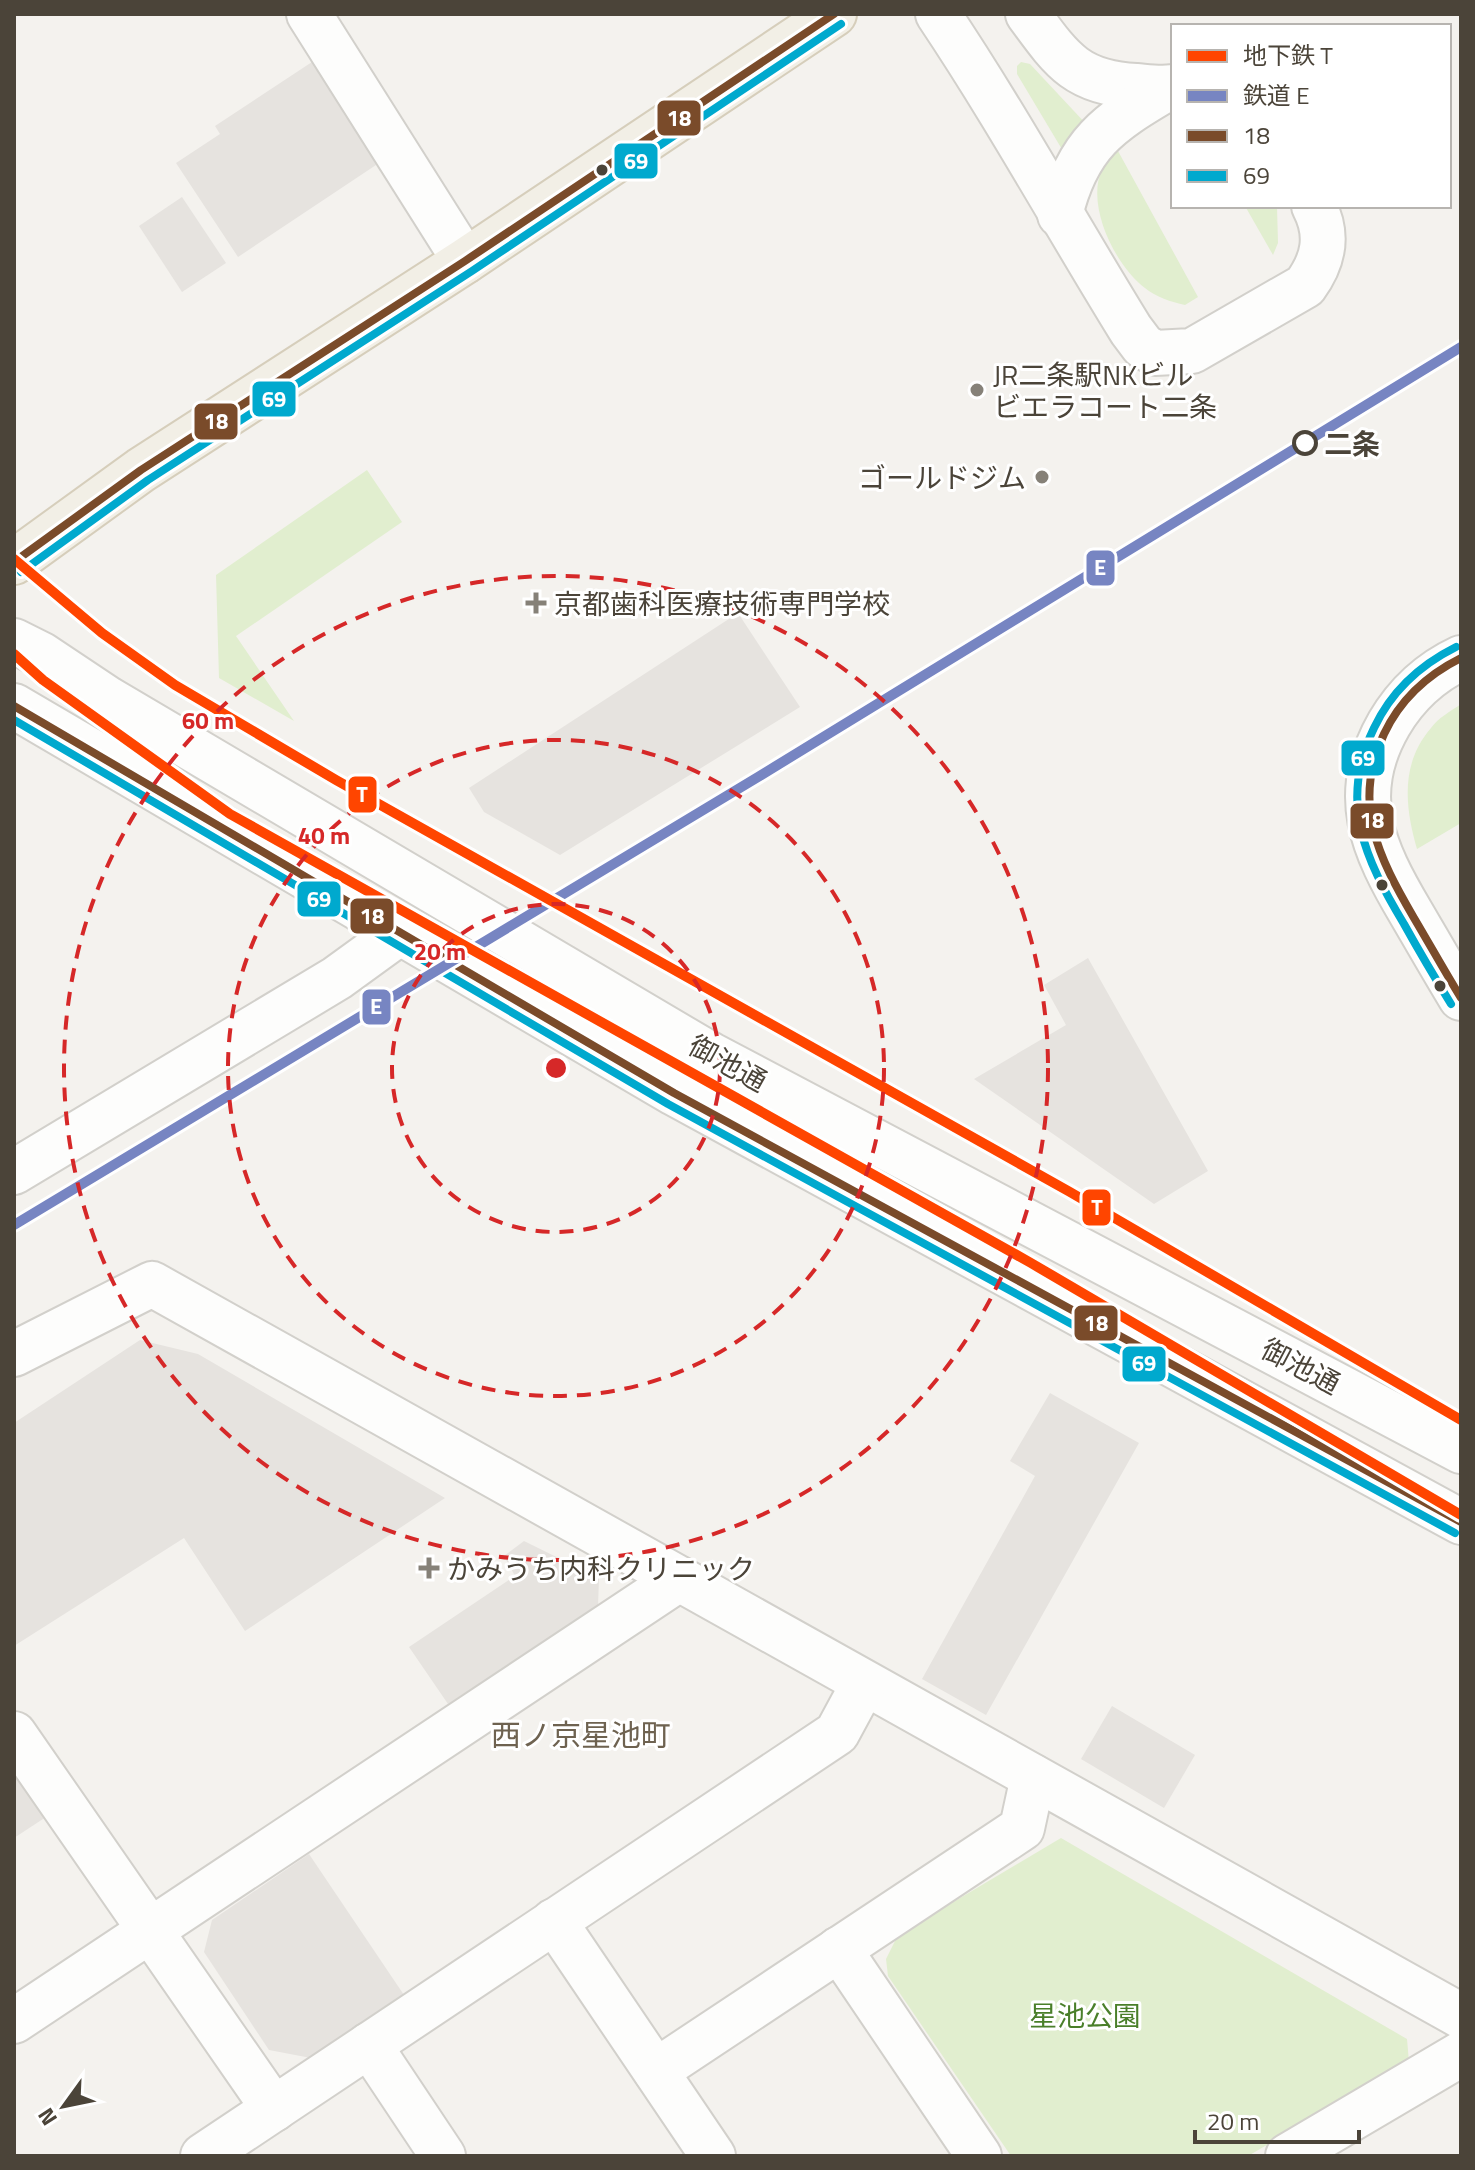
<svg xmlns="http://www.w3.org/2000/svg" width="1475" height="2170" font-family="'Titillium Web','Noto Sans JP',sans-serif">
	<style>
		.green { fill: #e1eecf }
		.parking { fill: #e6e3df }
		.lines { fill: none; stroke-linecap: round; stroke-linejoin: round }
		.minor-casing { stroke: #d2d0cb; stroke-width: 48 }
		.major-casing { stroke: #d6cebb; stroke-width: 48 }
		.minor { stroke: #fdfdfc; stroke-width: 44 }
		.major { stroke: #f2efe6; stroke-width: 44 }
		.bus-1-casing { stroke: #fff; stroke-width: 14 }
		.bus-2-casing { stroke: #fff; stroke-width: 14 }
		.bus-1 { stroke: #7a4b2a; stroke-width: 8 }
		.bus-2 { stroke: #00a9ce; stroke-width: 8 }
		.rail-1-casing { stroke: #fff; stroke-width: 16 }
		.rail-1 { stroke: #7785c2; stroke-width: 10 }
		.metro-1-casing { stroke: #fff; stroke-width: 16 }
		.metro-1 { stroke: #ff4500; stroke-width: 10 }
		.ring { fill: none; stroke: #d62828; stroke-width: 4; stroke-dasharray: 14 10 }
		.bus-dot { fill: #4b4439; stroke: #fff; stroke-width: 3 }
		.poi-dot { fill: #868178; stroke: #fff; stroke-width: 3 }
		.stop-dot { fill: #fff; stroke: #4b4439; stroke-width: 4 }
		.labels { text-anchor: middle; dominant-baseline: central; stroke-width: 6; stroke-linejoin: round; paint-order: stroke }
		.poi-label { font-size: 28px; fill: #4b4439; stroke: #fff; text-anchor: start }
		.stop-label { font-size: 28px; font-weight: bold; fill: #4b4439; stroke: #fff; text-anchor: start }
		.street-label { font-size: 28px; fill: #4b4439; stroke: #fff }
		.park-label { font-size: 28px; fill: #4a7f2a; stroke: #fff }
		.neighbourhood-label { font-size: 30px; fill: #6e6250; stroke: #fff }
		.centre { fill: #d62828; stroke: #fff; stroke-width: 4 }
		.ring-label { font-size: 24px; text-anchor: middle; font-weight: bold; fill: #d62828; stroke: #fff; stroke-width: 6; stroke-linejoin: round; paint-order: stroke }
		.line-badge { stroke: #fff; stroke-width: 3 }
		.badge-label { font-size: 22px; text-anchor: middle; font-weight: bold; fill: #fff }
	</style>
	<rect width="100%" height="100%" fill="#f4f2ee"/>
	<g class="green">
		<path d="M 1021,62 L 1030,64 L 1087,125 L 1063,151 L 1017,74 L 1017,66 Z"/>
		<path d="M 1118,151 L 1198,297 L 1185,305 C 1171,302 1156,297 1145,288 C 1110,262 1073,180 1118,151 Z"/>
		<path d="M 1245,206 L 1277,206 L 1278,243 L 1273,255 Z"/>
		<path d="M 367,470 L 402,522 L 236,636 L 294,721 L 219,678 L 216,575 Z"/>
		<path d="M 1461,704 L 1461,823 L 1417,849 C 1405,807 1400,764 1431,728 C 1438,718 1451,711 1461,704 Z"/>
		<path d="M 1061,1838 L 1407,2039 L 1409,2062 L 1248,2156 L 1011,2156 L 888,1976 L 886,1959 L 898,1935 Z"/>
	</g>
	<g class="parking">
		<path d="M 315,60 L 382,161 L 238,257 L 176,163 L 220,134 L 215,126 Z"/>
		<path d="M 182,197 L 226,263 L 182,292 L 139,226 Z"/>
		<path d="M 738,613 L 800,707 L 560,855 L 484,812 L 469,788 Z"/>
		<path d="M 1088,958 L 1208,1171 L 1154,1204 L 974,1079 L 1066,1025 L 1044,985 Z"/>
		<path d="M 140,1340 L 198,1354 L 445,1498 L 245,1631 L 184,1538 L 14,1646 L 14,1423 Z"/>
		<path d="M 1050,1393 L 1139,1443 L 986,1715 L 922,1679 L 1035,1476 L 1010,1461 Z"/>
		<path d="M 524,1541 L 599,1578 L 598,1607 L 448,1704 L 409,1647 L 515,1576 L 504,1556 Z"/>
		<path d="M 1112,1706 L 1195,1755 L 1164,1808 L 1081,1759 Z"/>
		<path d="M 14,1763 L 49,1815 L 14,1838 Z"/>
		<path d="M 309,1854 L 404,1995 L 311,2058 L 269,2050 L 204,1952 L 212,1920 Z"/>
	</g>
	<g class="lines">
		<defs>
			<g id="minor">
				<path d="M 309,14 L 465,261"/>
				<path d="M 938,14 C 1007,117 1066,225 1131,330 L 1143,346 L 1155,353 L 1192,351 L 1305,286 C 1324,260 1329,235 1314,206"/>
				<path d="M 1028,14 C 1061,59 1076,83 1136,86 C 1148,87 1161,89 1173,87"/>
				<path d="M 1060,215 C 1077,144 1108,123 1168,88"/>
				<path d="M 14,641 L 42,655 L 108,699 L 711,1055 L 1461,1451"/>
				<path d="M 1461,658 C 1431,672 1406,695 1389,724 C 1348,795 1373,849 1411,913 C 1428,942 1444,970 1461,998"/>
				<path d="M 14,706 L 674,1093 L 1461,1522"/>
				<path d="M 14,1172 L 337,978 L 399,933"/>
				<path d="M 14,1354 L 152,1284 L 1461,2016"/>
				<path d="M 14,1734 L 274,2109"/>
				<path d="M 554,1921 L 713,2156"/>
				<path d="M 839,1949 L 979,2156"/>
				<path d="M 14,2021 L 679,1579"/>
				<path d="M 369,2045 L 443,2156"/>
				<path d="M 656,2071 L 1022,1828 L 1033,1777"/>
				<path d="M 203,2156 L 837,1733 L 864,1683"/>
				<path d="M 1288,2156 L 1461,2054"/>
			</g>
			<path id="major" d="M 14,562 L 141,470 L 465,261 L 834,14"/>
		</defs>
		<use href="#minor" class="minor-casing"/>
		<use href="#major" class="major-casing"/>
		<use href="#minor" class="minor"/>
		<use href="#major" class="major"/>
		<defs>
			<g id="bus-1">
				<path d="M 14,562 L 141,470 L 465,261 L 834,14"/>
				<path d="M 1461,658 C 1427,675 1400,700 1384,734 C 1351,804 1379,858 1414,918 C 1430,945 1445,972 1461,998"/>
				<path d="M 14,706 L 674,1093 L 1461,1522"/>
			</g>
			<g id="bus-2">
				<path d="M 21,572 L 148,480 L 472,271 L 841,24"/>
				<path d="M 14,720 L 668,1104 L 1455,1533"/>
				<path d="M 1451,1004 C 1435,978 1419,951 1404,924 C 1365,859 1338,802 1374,728 C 1391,692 1420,665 1456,647"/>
			</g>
		</defs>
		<use href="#bus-1" class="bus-1-casing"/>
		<use href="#bus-2" class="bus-2-casing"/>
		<use href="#bus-1" class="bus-1"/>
		<use href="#bus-2" class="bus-2"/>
		<defs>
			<path id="rail-1" d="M 14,1225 L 758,777 L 1461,347"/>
		</defs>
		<use href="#rail-1" class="rail-1-casing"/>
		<use href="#rail-1" class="rail-1"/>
		<defs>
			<g id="metro-1">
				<path d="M 14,559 L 102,633 L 175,685 L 336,780 L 1070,1192 L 1461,1420"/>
				<path d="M 14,654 L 43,680 L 230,814 L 1031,1263 L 1461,1515"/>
			</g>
		</defs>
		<use href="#metro-1" class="metro-1-casing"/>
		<use href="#metro-1" class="metro-1"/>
	</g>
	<g class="ring">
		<circle cx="556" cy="1068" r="164"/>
		<circle cx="556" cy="1068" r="328"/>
		<circle cx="556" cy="1068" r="492"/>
	</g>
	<g class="bus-dot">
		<circle cx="602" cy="170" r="7"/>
		<circle cx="1382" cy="885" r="7"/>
		<circle cx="1440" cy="986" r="7"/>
	</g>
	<g class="poi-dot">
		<circle cx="977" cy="390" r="8"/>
		<circle cx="1042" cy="477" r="8"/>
		<path d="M532 591h8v8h8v8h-8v8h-8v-8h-8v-8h8z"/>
		<path d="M425 1556h8v8h8v8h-8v8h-8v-8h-8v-8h8z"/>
	</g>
	<circle class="stop-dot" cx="1305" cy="443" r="11"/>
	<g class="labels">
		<g class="poi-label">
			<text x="993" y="374">JR二条駅NKビル<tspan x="993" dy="32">ビエラコート二条</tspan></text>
			<text x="1026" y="477" text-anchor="end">ゴールドジム</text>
			<text x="554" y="603">京都歯科医療技術専門学校</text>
			<text x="447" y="1568">かみうち内科クリニック</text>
		</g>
		<g class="stop-label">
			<text x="1324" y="443">二条</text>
		</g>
		<g class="street-label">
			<text transform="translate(728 1063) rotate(29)">御池通</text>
			<text transform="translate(1301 1366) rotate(28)">御池通</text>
		</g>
		<g class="park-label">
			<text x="1085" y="2015">星池公園</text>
		</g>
		<g class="neighbourhood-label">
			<text x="581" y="1735">西ノ京星池町</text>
		</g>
	</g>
	<circle cx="556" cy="1068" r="12" class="centre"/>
	<g class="ring-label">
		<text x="208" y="729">60 m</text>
		<text x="324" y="844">40 m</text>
		<text x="440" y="960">20 m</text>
	</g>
	<g class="line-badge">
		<rect x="656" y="99" width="46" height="38" rx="8" fill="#7a4b2a"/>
		<rect x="613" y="142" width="46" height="38" rx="8" fill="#00a9ce"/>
		<rect x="251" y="380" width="46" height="38" rx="8" fill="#00a9ce"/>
		<rect x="193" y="402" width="46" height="39" rx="8" fill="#7a4b2a"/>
		<rect x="1085" y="549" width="31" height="38" rx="8" fill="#7785c2"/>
		<rect x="1340" y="739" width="46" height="38" rx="8" fill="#00a9ce"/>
		<rect x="347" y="775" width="31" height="39" rx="8" fill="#ff4500"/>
		<rect x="1349" y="802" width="46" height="38" rx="8" fill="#7a4b2a"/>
		<rect x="296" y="880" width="46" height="38" rx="8" fill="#00a9ce"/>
		<rect x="349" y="897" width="46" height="38" rx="8" fill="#7a4b2a"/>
		<rect x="361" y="988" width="31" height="38" rx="8" fill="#7785c2"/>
		<rect x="1081" y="1188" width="31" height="39" rx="8" fill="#ff4500"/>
		<rect x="1073" y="1304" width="46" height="38" rx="8" fill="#7a4b2a"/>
		<rect x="1121" y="1345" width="46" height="38" rx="8" fill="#00a9ce"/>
	</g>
	<g class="badge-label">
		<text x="679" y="126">18</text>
		<text x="636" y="169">69</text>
		<text x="274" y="407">69</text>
		<text x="216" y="429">18</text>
		<text x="1100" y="575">E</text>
		<text x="1363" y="766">69</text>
		<text x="362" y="802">T</text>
		<text x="1372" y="828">18</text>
		<text x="319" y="907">69</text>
		<text x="372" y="924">18</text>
		<text x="376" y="1014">E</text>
		<text x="1097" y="1215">T</text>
		<text x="1096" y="1331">18</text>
		<text x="1144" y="1371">69</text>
	</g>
	<rect width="1475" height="2170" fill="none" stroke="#4b4439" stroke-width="32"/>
	<rect x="1171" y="24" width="280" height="184" fill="#ffffff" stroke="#b7b4b0" stroke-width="2"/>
	<rect x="1187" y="50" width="40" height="12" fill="#ff4500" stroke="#b7b4b0" stroke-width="2"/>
	<text x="1243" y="64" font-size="24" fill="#4b4439">地下鉄 T</text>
	<rect x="1187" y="90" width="40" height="12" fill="#7785c2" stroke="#b7b4b0" stroke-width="2"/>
	<text x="1243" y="104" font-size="24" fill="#4b4439">鉄道 E</text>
	<rect x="1187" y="130" width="40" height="12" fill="#7a4b2a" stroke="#b7b4b0" stroke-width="2"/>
	<text x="1243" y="144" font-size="24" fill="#4b4439">18</text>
	<rect x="1187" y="170" width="40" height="12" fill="#00a9ce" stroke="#b7b4b0" stroke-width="2"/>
	<text x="1243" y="184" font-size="24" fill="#4b4439">69</text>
	<g transform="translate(64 2106) rotate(237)" stroke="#ffffff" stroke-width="6" paint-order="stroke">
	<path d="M0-6L14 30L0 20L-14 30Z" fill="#4b4439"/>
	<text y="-12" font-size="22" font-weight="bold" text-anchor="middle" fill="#4b4439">N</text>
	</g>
	<path d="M1195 2130v12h164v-12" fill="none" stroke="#4b4439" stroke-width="4"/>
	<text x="1207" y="2130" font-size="24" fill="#4b4439" stroke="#ffffff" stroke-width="6" paint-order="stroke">20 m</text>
</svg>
